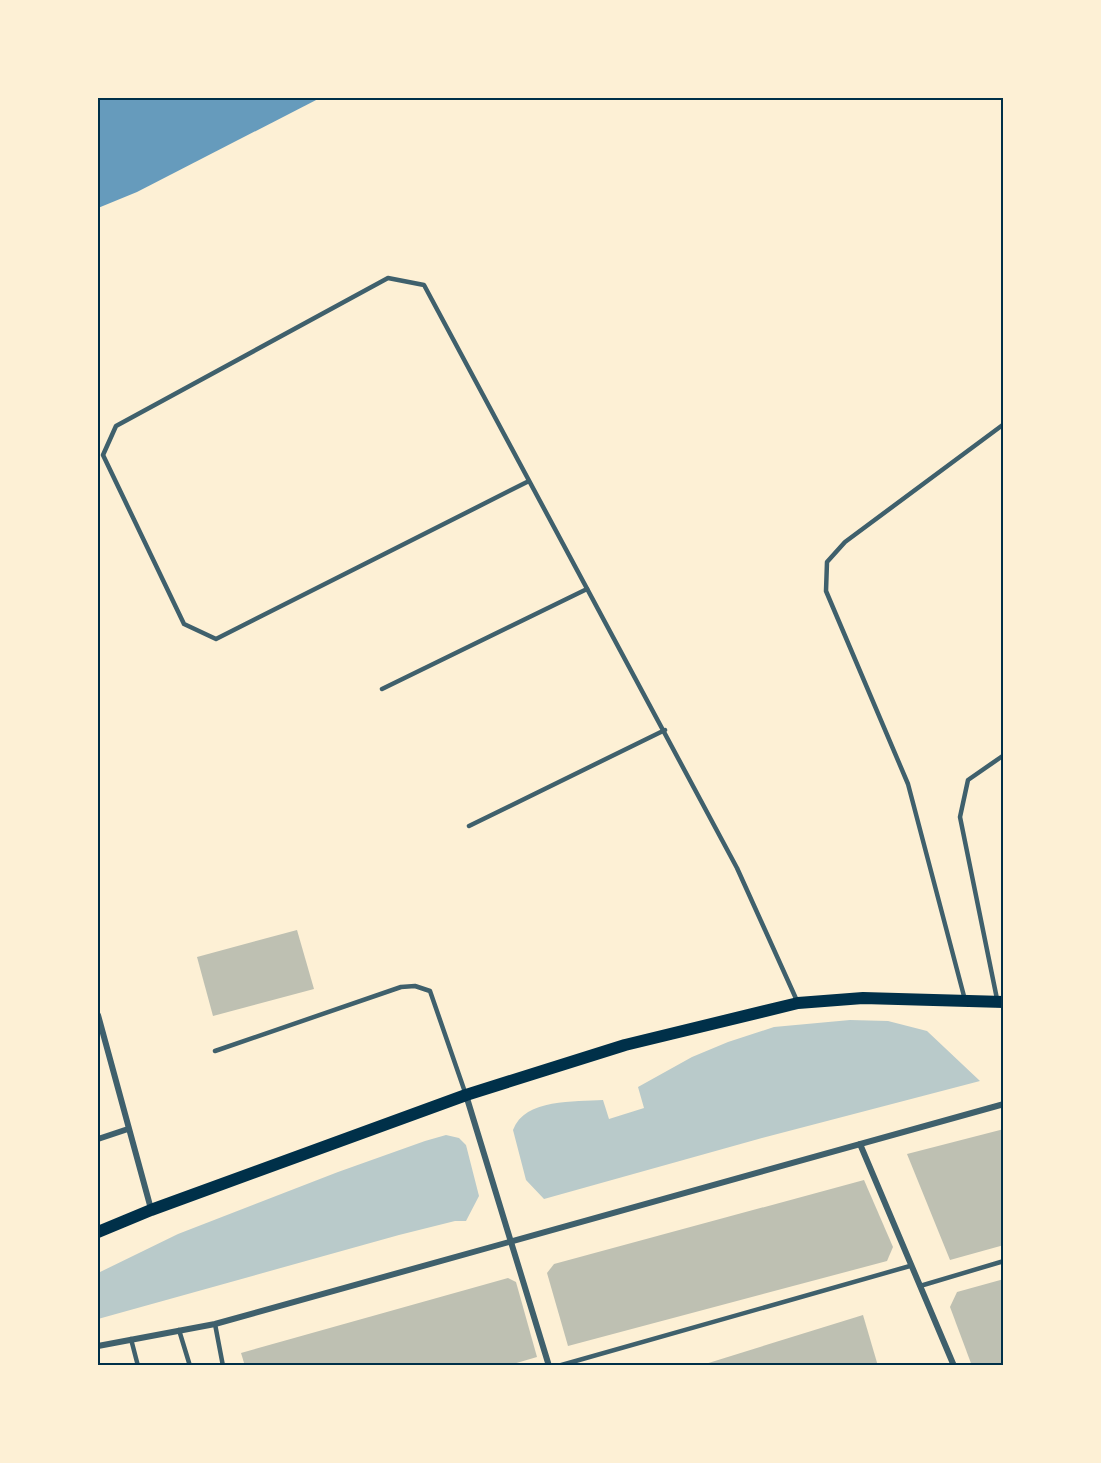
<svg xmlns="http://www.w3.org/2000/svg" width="1101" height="1463" font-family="'PT Sans',sans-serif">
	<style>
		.green { fill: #b9caca }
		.water { fill: #669bbc }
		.building { fill: #bec0b2 }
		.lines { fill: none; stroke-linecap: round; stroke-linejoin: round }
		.service { stroke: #3f606c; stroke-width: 4.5 }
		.minor { stroke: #3f606c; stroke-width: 6 }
		.secondary { stroke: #003049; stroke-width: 12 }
		.neatline { fill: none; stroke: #003049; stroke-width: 2 }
	</style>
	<rect width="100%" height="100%" fill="#fdf0d5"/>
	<g class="green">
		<path d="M 850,1020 L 888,1021 L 927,1031 L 980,1081 L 762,1138 L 544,1199 L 526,1180 L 513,1130 C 525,1098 575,1102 603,1100 L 609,1119 L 644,1108 L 638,1087 L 692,1057 L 728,1042 L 774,1027 Z"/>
		<path d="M 446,1135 L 459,1138 L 466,1145 L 479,1196 L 466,1221 L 455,1221 L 399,1235 L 98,1319 L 98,1273 L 178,1234 L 338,1172 L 425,1141 Z"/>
	</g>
	<path class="water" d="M 98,98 L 320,98 L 137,192 L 98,208 Z"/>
	<g class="building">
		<path d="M 297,930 L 314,989 L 213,1016 L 197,957 Z"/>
		<path d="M 1004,1129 L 1004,1245 L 950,1260 L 907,1154 Z"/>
		<path d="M 864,1180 L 893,1247 L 887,1261 L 568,1346 L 547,1273 L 554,1264 Z"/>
		<path d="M 508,1278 L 516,1282 L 537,1357 L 506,1366 L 245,1366 L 241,1353 Z"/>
		<path d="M 1004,1279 L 1004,1366 L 972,1366 L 950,1307 L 957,1292 Z"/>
		<path d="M 863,1315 L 878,1366 L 702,1366 L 702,1365 Z"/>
	</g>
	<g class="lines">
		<g class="service">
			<path d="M 529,481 L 216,639 L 184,624 L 103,455 L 116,426 L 388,278 L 424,285 L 737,868 L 798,1003"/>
			<path d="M 382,689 L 587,589"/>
			<path d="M 469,826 L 665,730"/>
			<path d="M 997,999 L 960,817 L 968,780 L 1004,755"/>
			<path d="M 965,1000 L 908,784 L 826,591 L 827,562 L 845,542 L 1004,424"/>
			<path d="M 215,1051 L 401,987 L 415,986 L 430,991 L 466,1095"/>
			<path d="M 920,1286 L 1004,1261"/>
			<path d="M 215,1324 L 223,1366"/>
			<path d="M 179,1330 L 190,1366"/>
			<path d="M 131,1339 L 138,1366"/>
			<path d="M 558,1366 L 910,1266"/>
		</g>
		<g class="minor">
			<path d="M 98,1015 L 151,1209"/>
			<path d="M 466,1095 L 549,1366"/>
			<path d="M 98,1139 L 128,1129"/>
			<path d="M 860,1144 L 954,1366"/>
			<path d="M 98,1346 L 215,1324 L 1004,1104"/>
		</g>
		<path class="secondary" d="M 98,1232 L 151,1210 L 466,1095 L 625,1045 L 798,1003 L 863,998 L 1004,1002"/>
	</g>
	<rect width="1101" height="1463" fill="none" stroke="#fdf0d5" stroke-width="198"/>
	<rect x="99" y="99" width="903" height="1265" class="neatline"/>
</svg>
